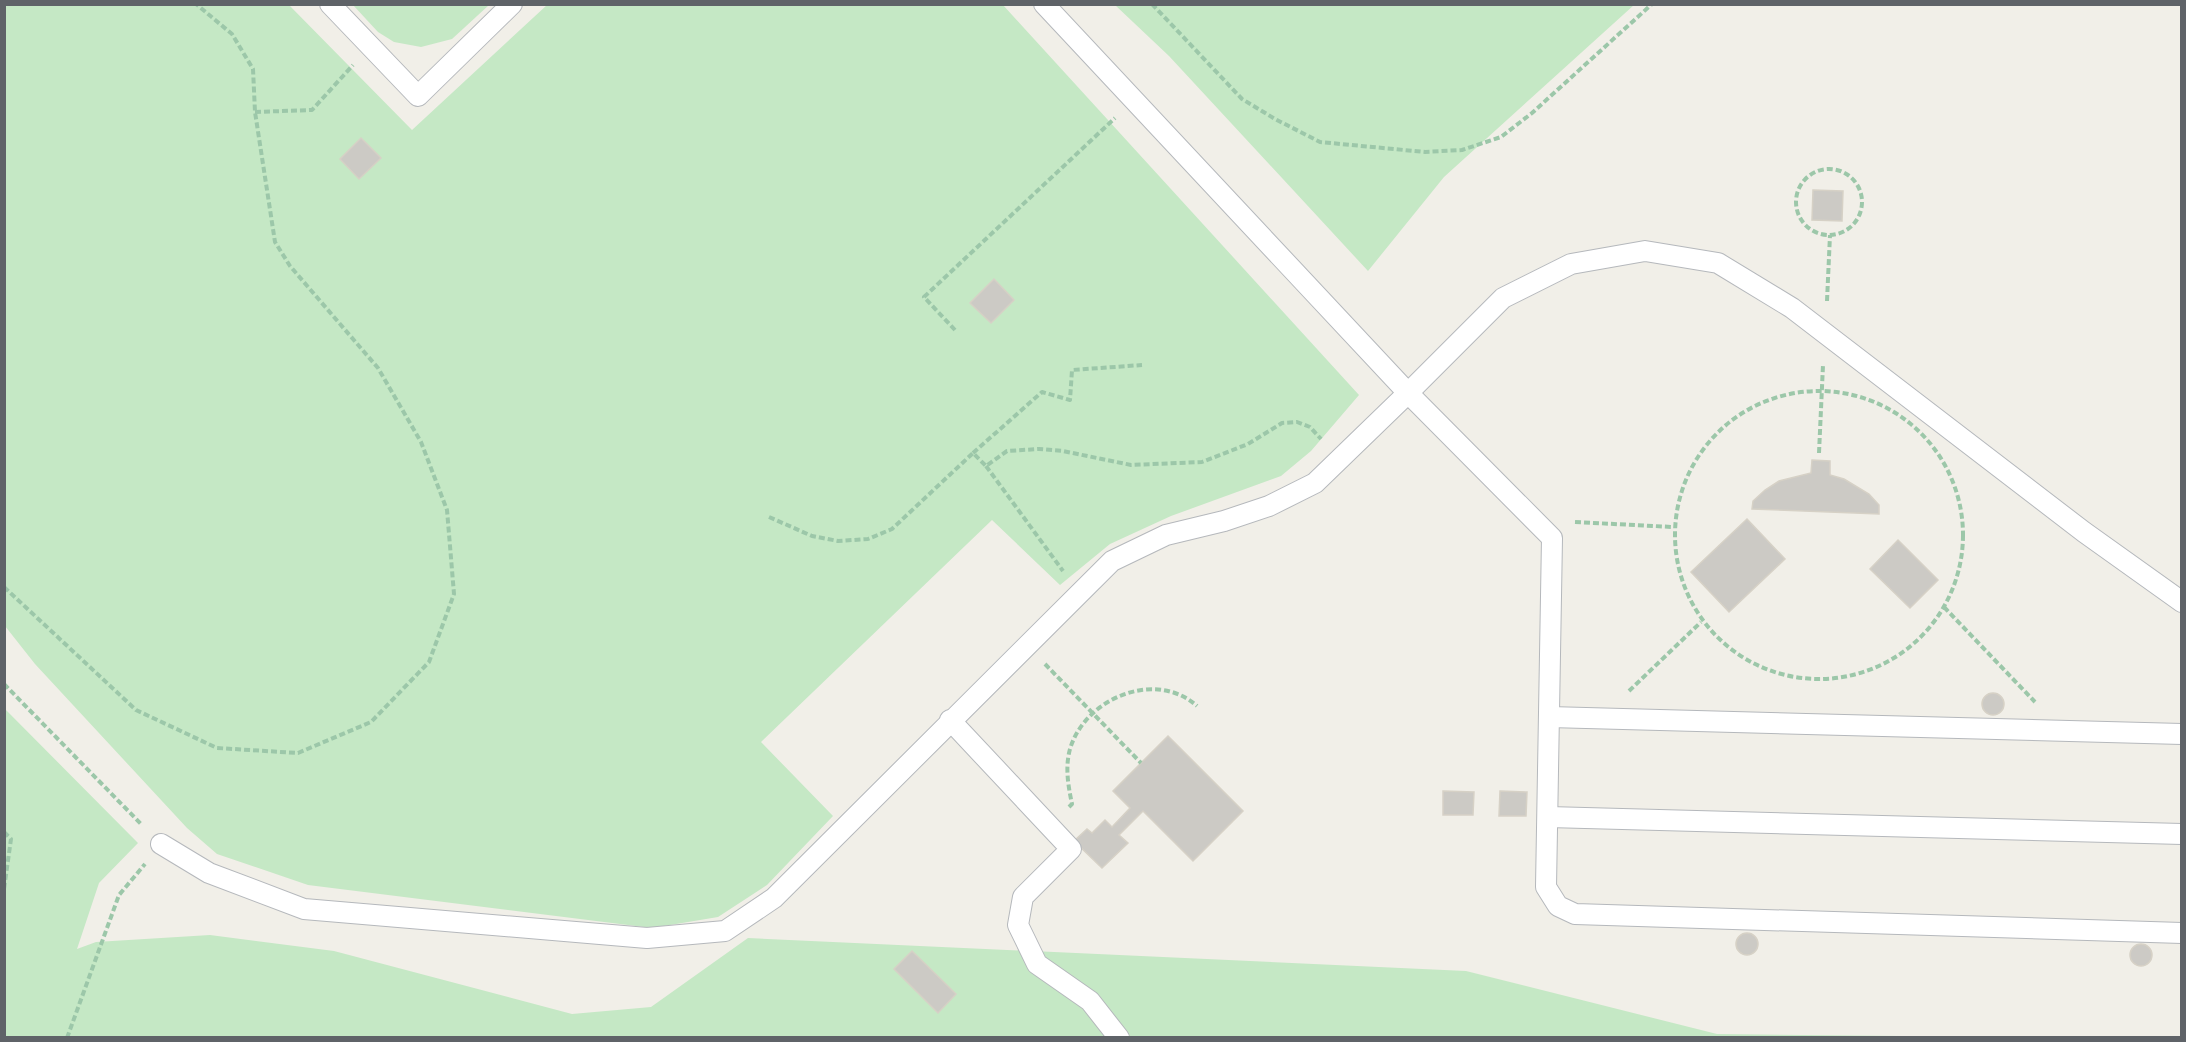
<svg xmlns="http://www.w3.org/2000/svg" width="2186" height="1042" font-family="Signika,sans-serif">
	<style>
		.green { fill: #c5e8c5 }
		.building { fill: #cccac5; stroke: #d6d1c6; stroke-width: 1.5 }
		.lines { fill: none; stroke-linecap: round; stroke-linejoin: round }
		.lane-casing { stroke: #b5b8bc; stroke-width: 22 }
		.path { stroke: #9cc7a9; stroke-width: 4; stroke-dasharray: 6 3; stroke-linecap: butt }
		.lane { stroke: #fff; stroke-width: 20 }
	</style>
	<rect width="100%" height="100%" fill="#f1efe8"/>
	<g class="green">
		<path d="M 5,5 L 289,5 L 412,130 L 547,5 L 1003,5 L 1359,395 L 1311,451 L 1281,476 L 1171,516 L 1110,544 L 1060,585 L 992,520 L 761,742 L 833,816 L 767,885 L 718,917 L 652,928 L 308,885 L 217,854 L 187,828 L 35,664 L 5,626 Z"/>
		<path d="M 353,5 L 489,5 L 452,39 L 421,47 L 394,42 L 378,32 Z"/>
		<path d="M 1115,5 L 1634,5 L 1444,177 L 1368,271 L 1169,56 Z"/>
		<path d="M 4,708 L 138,843 L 99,883 L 77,949 L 96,942 L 210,935 L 334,951 L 572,1014 L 651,1007 L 748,938 L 1466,971 L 1717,1034 L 2003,1037 L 5,1037 Z"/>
	</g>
	<g class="building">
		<path d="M 361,138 L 381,158 L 359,179 L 340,159 Z"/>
		<path d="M 1813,190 L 1843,191 L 1842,221 L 1812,220 Z"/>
		<path d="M 994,279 L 1014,300 L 991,323 L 970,303 Z"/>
		<path d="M 1812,460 L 1830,461 L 1830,475 L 1844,479 L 1869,494 L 1879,505 L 1879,514 L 1752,509 L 1753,501 L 1765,490 L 1779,481 L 1811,473 Z"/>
		<path d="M 1747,519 L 1785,559 L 1729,612 L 1691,572 Z"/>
		<path d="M 1898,540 L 1938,580 L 1910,608 L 1870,569 Z"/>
		<circle cx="1993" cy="704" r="11"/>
		<path d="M 1168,736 L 1243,811 L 1193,861 L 1143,811 L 1119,835 L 1128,843 L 1102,868 L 1074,841 L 1087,829 L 1092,833 L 1105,820 L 1112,827 L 1130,808 L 1113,791 Z"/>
		<path d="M 1443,791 L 1474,792 L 1473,815 L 1443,815 Z"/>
		<path d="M 1500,791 L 1527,792 L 1526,816 L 1499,816 Z"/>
		<circle cx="1747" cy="944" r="11"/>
		<circle cx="2141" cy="955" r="11"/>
		<path d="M 912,951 L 956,994 L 938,1013 L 894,969 Z"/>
	</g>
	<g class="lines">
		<defs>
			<g id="lane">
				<path d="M 330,4 L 418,96 L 512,4"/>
				<path d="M 1044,4 L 1408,393 L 1503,298 L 1571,264 L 1645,251 L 1718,263 L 1792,308 L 2084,532 L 2182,602"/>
				<path d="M 1549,717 L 2182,734"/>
				<path d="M 950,720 L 1071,849 L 1023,897 L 1018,925 L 1037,964 L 1090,1001 L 1119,1038"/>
				<path d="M 1548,817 L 2182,834"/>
				<path d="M 161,844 L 209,873 L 304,909 L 647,938 L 725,931 L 774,898 L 1112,561 L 1166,535 L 1224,521 L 1269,506 L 1315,483 L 1408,393 L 1552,538 L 1546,887 L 1558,906 L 1575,914 L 2182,933"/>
			</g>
		</defs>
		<use href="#lane" class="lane-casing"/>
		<g class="path">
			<path d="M 1152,4 L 1242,99 L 1275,119 L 1320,142 L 1425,152 L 1462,150 L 1501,137 L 1532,113 L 1652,4"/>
			<path d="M 255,112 L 312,110 L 353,65"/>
			<circle cx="1829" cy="202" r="33"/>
			<path d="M 1827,301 L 1830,235"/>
			<path d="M 955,330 L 924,297 L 1115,118"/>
			<circle cx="1819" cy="535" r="144"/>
			<path d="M 973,453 L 1042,392 L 1070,400 L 1072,370 L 1142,365"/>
			<path d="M 1819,453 L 1823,365"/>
			<path d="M 986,466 L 1063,571"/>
			<path d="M 769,517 L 812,536 L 838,541 L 868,539 L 892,529 L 973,453 L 986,466 L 1007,451 L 1039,449 L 1063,451 L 1131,465 L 1202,462 L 1248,444 L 1282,423 L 1297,422 L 1310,427 L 1321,439"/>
			<path d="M 1575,522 L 1673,527"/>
			<path d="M 4,587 L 136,710 L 217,748 L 298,753 L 371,722 L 429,662 L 454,594 L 447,510 L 421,442 L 378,368 L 290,266 L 275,242 L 255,112 L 253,69 L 232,34 L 196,4"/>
			<path d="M 1944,607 L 2035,702"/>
			<path d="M 1045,664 L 1141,763"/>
			<path d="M 4,684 L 142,825"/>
			<path d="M 1629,691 L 1701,622"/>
			<path d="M 1069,807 L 1072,804 C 1068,785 1065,767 1070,749 C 1085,698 1156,669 1197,706"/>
			<path d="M 4,832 L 11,839 L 4,889"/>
			<path d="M 67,1038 L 119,895 L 145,864"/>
		</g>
		<use href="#lane" class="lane"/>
	</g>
	<rect width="2186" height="1042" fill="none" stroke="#5f6368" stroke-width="12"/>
</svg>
